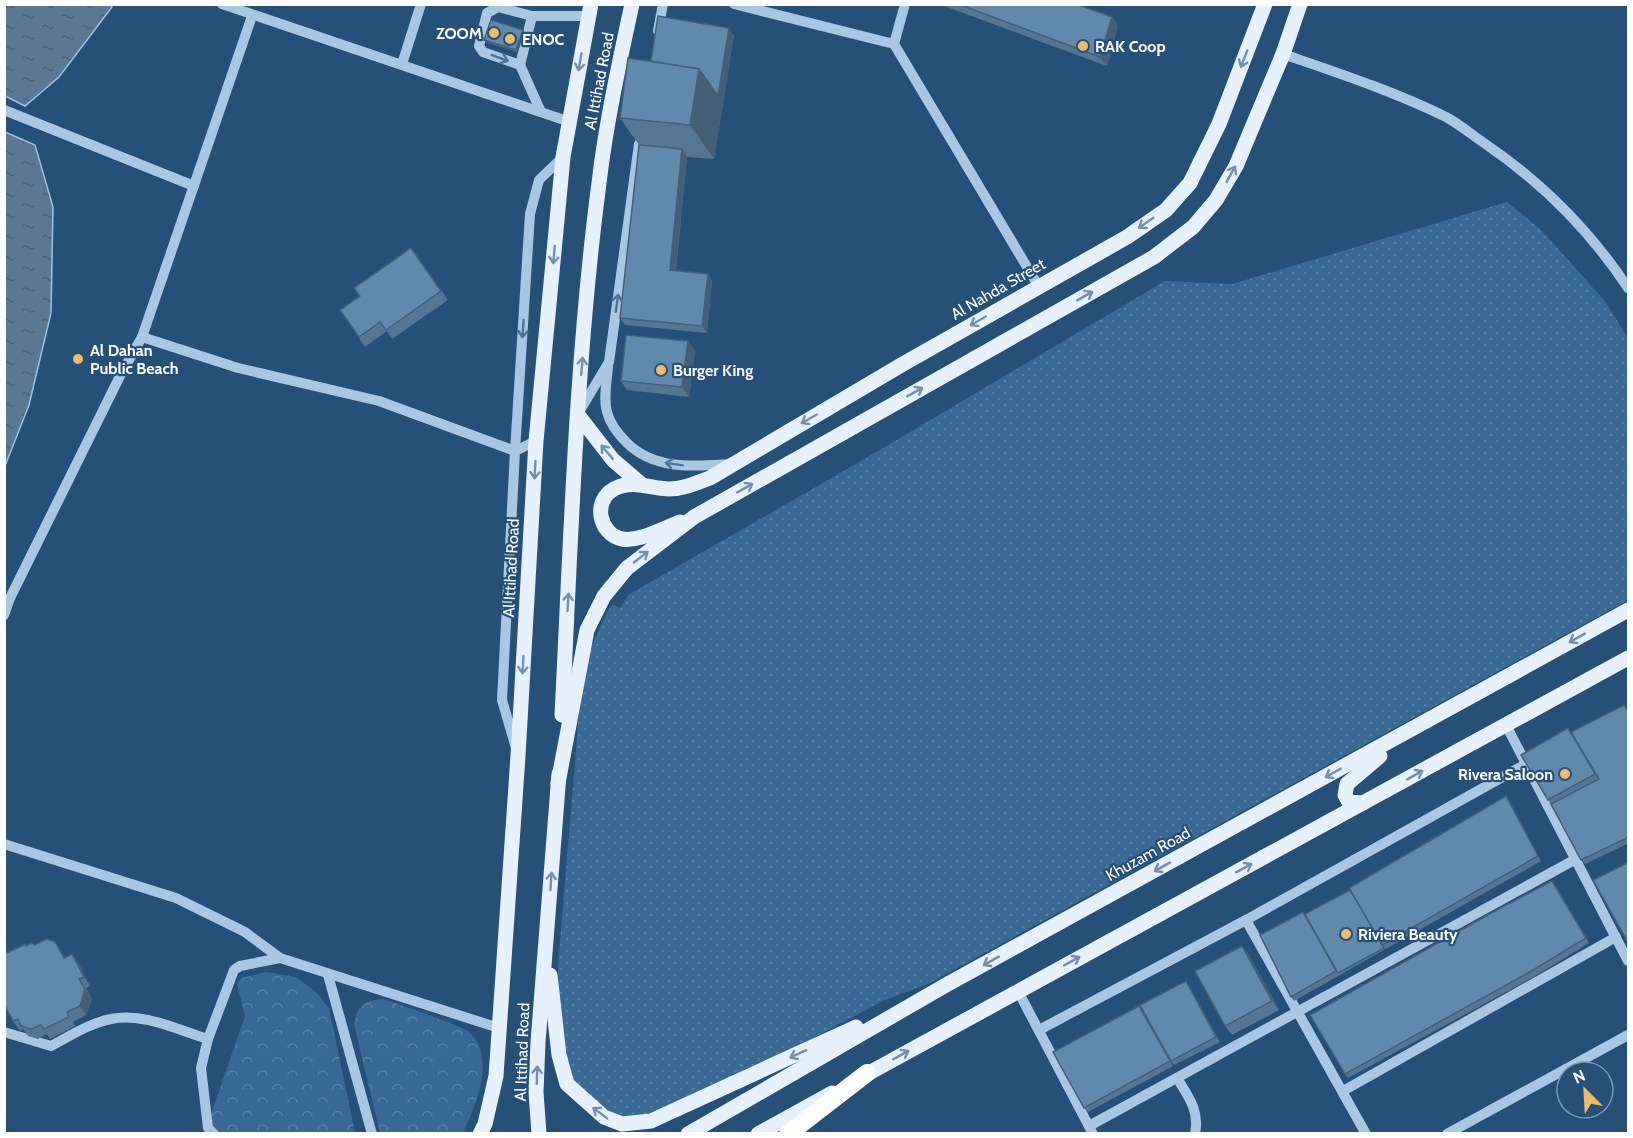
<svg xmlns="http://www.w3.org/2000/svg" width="1633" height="1138" font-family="Cabin,sans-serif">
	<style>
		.grass { fill: url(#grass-dots) }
		.forest { fill: url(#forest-crowns) }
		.water { fill: url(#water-ripples); stroke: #9bc3e4; stroke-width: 1.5 }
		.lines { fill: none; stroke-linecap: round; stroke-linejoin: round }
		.minor { stroke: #a7c7e3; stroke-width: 10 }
		.major { stroke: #e7f1fc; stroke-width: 15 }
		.highway { stroke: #fff; stroke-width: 18 }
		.wall { fill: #537694 }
		.shaded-wall { fill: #446078 }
		.building { fill: #6189ac; stroke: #446078; stroke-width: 1.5 }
		.oneway { stroke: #4c7499 }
		.oneway2 { stroke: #7391ad }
		.poi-dot { fill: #edbc6c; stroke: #255179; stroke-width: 2 }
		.labels { text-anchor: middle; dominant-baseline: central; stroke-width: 4.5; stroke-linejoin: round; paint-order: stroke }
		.poi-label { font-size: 16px; font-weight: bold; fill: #fff; stroke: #255179; text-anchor: start }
		.street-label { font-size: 16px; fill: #fff; stroke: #255179 }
	</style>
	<defs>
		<pattern id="grass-dots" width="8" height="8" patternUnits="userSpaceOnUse" patternTransform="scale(1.5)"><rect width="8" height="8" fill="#396a96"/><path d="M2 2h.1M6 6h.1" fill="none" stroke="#5780a6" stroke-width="1.8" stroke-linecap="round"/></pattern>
		<pattern id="forest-crowns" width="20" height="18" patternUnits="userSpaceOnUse" patternTransform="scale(1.5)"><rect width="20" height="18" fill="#396a96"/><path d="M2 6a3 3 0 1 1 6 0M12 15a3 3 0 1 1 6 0" fill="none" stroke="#5780a6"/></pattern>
		<pattern id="water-ripples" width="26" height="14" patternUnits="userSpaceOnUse" patternTransform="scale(1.5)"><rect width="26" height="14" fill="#587895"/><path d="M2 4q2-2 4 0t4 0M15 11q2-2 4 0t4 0" fill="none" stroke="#526270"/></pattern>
	</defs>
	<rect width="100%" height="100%" fill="#255179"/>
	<path class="grass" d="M 1507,202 L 1542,231 L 1604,300 L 1628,338 L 1628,600 L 928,984 L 885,1000 L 663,1117 L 640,1125 L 590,1113 L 555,1047 L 558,967 L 583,665 L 606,614 L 613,604 L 620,609 L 628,595 L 868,457 L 1165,281 L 1232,284 Z"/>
	<g class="forest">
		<path d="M 266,972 L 296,977 L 316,992 L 329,1008 L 355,1133 L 223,1133 L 211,1128 L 209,1120 L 245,1016 L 237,984 L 241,978 Z"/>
		<path d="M 383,999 C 397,1004 462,1025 470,1033 C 496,1059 476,1105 463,1133 L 380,1133 L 354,1024 C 357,1006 365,1000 383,999 Z"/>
	</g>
	<g class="water">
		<path d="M 110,4 L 112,7 L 59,77 L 25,106 L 5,96 L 5,5 Z"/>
		<path d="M 5,132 L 35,145 L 53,207 L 51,313 L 29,405 L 5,466 Z"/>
	</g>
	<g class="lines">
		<g class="minor">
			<path d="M 222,4 L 570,122"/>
			<path d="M 734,4 L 894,44 L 1039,287"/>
			<path d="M 658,31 L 663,4"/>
			<path d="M 894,44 L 905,4"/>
			<path d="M 1283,54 C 1338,73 1393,91 1446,117 C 1459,124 1471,134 1484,143 C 1543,183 1589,229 1628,288"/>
			<path d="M 402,64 L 421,4"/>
			<path d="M 520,65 L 532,16"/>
			<path d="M 4,110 L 194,186"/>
			<path d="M 541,112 L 520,65 L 483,52 L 479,46 L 487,13 L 498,7 L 532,16 L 589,16"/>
			<path d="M 142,337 L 238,368 L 379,401 L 515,451 L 536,441"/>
			<path d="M 608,366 C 607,381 603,398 607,412 C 610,424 618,434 627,443 C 656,471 695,466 732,464"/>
			<path d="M 579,412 L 609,362 L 639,144"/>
			<path d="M 4,615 L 10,598 L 121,374 L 142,337 L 252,16"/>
			<path d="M 1506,725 L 1628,961"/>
			<path d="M 516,748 L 502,700 L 515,451 L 530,214 L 539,180 L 563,157"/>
			<path d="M 4,844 L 176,898 L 245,932 L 280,958"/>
			<path d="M 328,975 L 372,1134"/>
			<path d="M 1018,991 L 1093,1134"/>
			<path d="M 1039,1030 L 1246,920"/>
			<path d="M 4,1032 L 51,1046 C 70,1036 90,1023 111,1019 C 143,1012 178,1030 208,1039"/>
			<path d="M 1177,1078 C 1188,1096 1200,1111 1195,1134"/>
			<path d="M 1343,1091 L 1616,937"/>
			<path d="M 1089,1126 L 1576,859"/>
			<path d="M 214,1134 L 208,1128 L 201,1068 L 208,1039 L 234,970 L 240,966 L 280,958 L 499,1028"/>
			<path d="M 1366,1134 L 1246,920 L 1526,764"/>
			<path d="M 1447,1134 L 1628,1035"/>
		</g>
		<g class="major">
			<path d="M 578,415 L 613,460 L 641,484"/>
			<path d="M 680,522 C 663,528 640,542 622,539 C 599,534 592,501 614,489 C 633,479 650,489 669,489 C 684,489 696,483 710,478 L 903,364 L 1127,237 L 1166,210 L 1190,183 L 1219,124 L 1265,4"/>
			<path d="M 562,715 C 571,539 576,358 599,183 C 606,123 619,64 632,4"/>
			<path d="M 558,783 L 587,630 L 604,596 L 627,568 L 694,517 L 1154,257 L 1193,227 L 1216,200 L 1236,166 L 1283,54 L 1300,4"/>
			<path d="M 1363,803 L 1349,802 L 1345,795 L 1347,784 L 1380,756"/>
			<path d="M 550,975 L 559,1055 L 567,1084 L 604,1117 L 622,1124 L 651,1121 L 856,1027"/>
			<path d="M 858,1079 L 1628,658"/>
			<path d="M 480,1134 L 485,1124 L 496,1076 L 518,756 L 536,441 L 563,157 L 591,4"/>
			<path d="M 539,1134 L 536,1092 L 538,1042 L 559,774"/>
			<path d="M 688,1134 L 946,985 L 1628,610"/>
			<path d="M 758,1134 L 832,1093"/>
		</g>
		<path class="highway" d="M 788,1134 L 867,1073"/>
	</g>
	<g class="wall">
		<path d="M 939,4 L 1076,4 L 1112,17 L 1118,26 L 1107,66 Z"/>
		<path d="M 523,30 L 524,32 L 518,52 L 486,42 L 484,40 Z"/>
		<path d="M 734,35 L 714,159 L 687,157 L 676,271 L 708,274 L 712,281 L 707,333 L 625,325 L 620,318 L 639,145 L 620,118 L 651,61 Z"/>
		<path d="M 411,248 L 448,300 L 392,339 L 387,331 L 365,347 L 340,310 L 360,296 Z"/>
		<path d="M 695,350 L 689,397 L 627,390 L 621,381 Z"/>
		<path d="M 1624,705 L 1629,712 L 1629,843 L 1585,864 L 1548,800 L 1571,732 Z"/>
		<path d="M 1506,796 L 1541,861 L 1294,1001 L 1291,997 L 1305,914 L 1350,890 Z"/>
		<path d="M 1556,886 L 1589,943 L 1532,978 L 1348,1078 L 1345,1074 Z"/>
		<path d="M 55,942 L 65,958 L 72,954 L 79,964 L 90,986 L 86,988 L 92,999 L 86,1015 L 73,1022 L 75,1026 L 50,1039 L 47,1034 L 38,1039 L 28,1036 L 23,1029 L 20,1031 L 13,1021 L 27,946 Z"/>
		<path d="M 1242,946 L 1249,955 L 1279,1010 L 1232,1035 L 1225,1026 Z"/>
		<path d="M 1189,986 L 1220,1042 L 1174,1065 L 1171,1061 Z"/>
		<path d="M 1139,1006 L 1173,1066 L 1088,1112 L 1084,1108 Z"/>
	</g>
	<g class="shaded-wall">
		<path d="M 1112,17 L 1118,26 L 1107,66 L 1100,57 Z"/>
		<path d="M 729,28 L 734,35 L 714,159 L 690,125 L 699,69 Z"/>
		<path d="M 523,30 L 524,32 L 518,52 L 516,50 Z"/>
		<path d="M 682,149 L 687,157 L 675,277 L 670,270 Z"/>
		<path d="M 708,274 L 712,281 L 707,333 L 702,326 Z"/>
		<path d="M 688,341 L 695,350 L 689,397 L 682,387 Z"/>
		<path d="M 1506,796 L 1509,800 L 1541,861 L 1538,856 Z"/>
		<path d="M 55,942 L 62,952 L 70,968 L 64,958 Z"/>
		<path d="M 1242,946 L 1249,955 L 1279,1010 L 1272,1001 Z"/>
		<path d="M 72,954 L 79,964 L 90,986 L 84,977 Z"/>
		<path d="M 79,979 L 92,999 L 86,1015 L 80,1006 Z"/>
		<path d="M 1186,981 L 1189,986 L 1220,1042 L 1216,1037 Z"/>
	</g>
	<g class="building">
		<path d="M 958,4 L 1076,4 L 1112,17 L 1100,57 Z"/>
		<path d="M 658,16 L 729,28 L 718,96 L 699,69 L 651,61 Z"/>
		<path d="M 491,20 L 523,30 L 516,50 L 484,40 Z"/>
		<path d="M 628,58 L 699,69 L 690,125 L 620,118 Z"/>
		<path d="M 639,145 L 682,149 L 670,270 L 708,274 L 702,326 L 620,318 Z"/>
		<path d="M 411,248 L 441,291 L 386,330 L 380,322 L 359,337 L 340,310 L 360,296 L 354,288 Z"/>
		<path d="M 626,335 L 688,341 L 682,387 L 621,381 Z"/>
		<path d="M 1624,705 L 1629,714 L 1629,837 L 1581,860 L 1551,804 L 1599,779 L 1571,732 Z"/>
		<path d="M 1568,728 L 1595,774 L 1548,800 L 1521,755 Z"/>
		<path d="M 1506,796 L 1538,856 L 1382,945 L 1349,888 Z"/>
		<path d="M 1629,862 L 1629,944 L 1593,880 Z"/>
		<path d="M 1552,881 L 1586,938 L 1528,973 L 1345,1074 L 1310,1015 L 1493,912 Z"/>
		<path d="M 1350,890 L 1384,948 L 1338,973 L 1305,914 Z"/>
		<path d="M 1303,912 L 1336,971 L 1291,997 L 1260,935 Z"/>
		<path d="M 47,939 L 55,942 L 64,958 L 72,954 L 84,977 L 79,979 L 85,989 L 80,1006 L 67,1012 L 69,1017 L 44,1029 L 41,1025 L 31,1029 L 21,1026 L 18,1019 L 13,1021 L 4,1004 L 4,954 L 26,944 L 26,946 L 32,943 L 34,945 Z"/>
		<path d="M 1242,946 L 1272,1001 L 1225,1026 L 1195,971 Z"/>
		<path d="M 1186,981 L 1216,1037 L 1171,1061 L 1140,1005 Z"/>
		<path d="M 1139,1006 L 1170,1061 L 1084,1108 L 1053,1052 Z"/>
	</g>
	<defs><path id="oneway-shaft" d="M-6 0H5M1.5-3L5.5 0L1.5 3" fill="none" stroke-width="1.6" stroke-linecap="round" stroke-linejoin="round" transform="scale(1.5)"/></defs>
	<g class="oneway">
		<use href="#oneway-shaft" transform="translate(500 58) rotate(20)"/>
		<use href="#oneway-shaft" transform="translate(617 303) rotate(-82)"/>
		<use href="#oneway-shaft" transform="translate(523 329) rotate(94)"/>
		<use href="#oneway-shaft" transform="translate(674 464) rotate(-171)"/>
	</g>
	<g class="oneway2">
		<use href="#oneway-shaft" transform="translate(1244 59) rotate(111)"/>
		<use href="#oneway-shaft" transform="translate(580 62) rotate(100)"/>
		<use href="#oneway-shaft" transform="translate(1231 174) rotate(-61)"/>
		<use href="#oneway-shaft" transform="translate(1146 223) rotate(145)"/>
		<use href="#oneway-shaft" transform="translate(554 255) rotate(95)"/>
		<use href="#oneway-shaft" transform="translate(1085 296) rotate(-29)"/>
		<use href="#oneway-shaft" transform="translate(978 321) rotate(150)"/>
		<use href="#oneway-shaft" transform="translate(582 366) rotate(-85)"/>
		<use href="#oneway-shaft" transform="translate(915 392) rotate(-29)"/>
		<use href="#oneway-shaft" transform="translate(809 419) rotate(150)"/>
		<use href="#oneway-shaft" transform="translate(607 452) rotate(-130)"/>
		<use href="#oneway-shaft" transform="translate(535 470) rotate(93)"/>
		<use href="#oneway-shaft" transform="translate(745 488) rotate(-29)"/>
		<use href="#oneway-shaft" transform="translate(641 557) rotate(-38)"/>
		<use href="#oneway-shaft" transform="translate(568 602) rotate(-87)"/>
		<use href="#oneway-shaft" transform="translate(1577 638) rotate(151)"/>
		<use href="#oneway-shaft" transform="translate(523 665) rotate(93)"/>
		<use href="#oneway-shaft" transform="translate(1333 773) rotate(151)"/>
		<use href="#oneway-shaft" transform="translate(1415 775) rotate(-29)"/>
		<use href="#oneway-shaft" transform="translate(1162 867) rotate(151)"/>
		<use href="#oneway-shaft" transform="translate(1244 868) rotate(-29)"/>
		<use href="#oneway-shaft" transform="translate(551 881) rotate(-86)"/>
		<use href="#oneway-shaft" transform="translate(991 961) rotate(151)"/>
		<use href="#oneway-shaft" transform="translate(1072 961) rotate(-29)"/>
		<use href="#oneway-shaft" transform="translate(798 1054) rotate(155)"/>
		<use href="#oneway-shaft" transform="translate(901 1055) rotate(-29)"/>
		<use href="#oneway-shaft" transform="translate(537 1075) rotate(-88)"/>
		<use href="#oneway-shaft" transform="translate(600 1113) rotate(-143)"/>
	</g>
	<g class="poi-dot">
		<circle cx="494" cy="33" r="6"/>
		<circle cx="510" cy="39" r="6"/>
		<circle cx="1083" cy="46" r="6"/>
		<circle cx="78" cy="359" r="6"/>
		<circle cx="661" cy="370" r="6"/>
		<circle cx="1565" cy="774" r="6"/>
		<circle cx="1346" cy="934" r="6"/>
	</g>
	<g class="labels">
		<g class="poi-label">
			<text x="482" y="33" text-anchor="end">ZOOM</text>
			<text x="522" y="39">ENOC</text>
			<text x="1095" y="46">RAK Coop</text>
			<text x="90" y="350">Al Dahan<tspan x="90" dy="18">Public Beach</tspan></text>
			<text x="673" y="370">Burger King</text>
			<text x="1553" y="774" text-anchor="end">Rivera Saloon</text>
			<text x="1358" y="934">Riviera Beauty</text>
		</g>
		<g class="street-label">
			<text transform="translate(599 81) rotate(-79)">Al Ittihad Road</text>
			<text transform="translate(998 289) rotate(-30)">Al Nahda Street</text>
			<text transform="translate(511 568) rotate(-87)">Al Ittihad Road</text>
			<text transform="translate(1148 854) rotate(-29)">Khuzam Road</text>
			<text transform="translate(522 1052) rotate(-88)">Al Ittihad Road</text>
		</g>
	</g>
	<rect width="1633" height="1138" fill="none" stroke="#ffffff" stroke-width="12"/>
	<g transform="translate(1585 1090) rotate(336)"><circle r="28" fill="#255179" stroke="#7c97af" stroke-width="1.5"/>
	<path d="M0-4.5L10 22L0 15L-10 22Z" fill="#edbc6c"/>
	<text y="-9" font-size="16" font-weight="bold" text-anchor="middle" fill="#ffffff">N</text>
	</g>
</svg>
